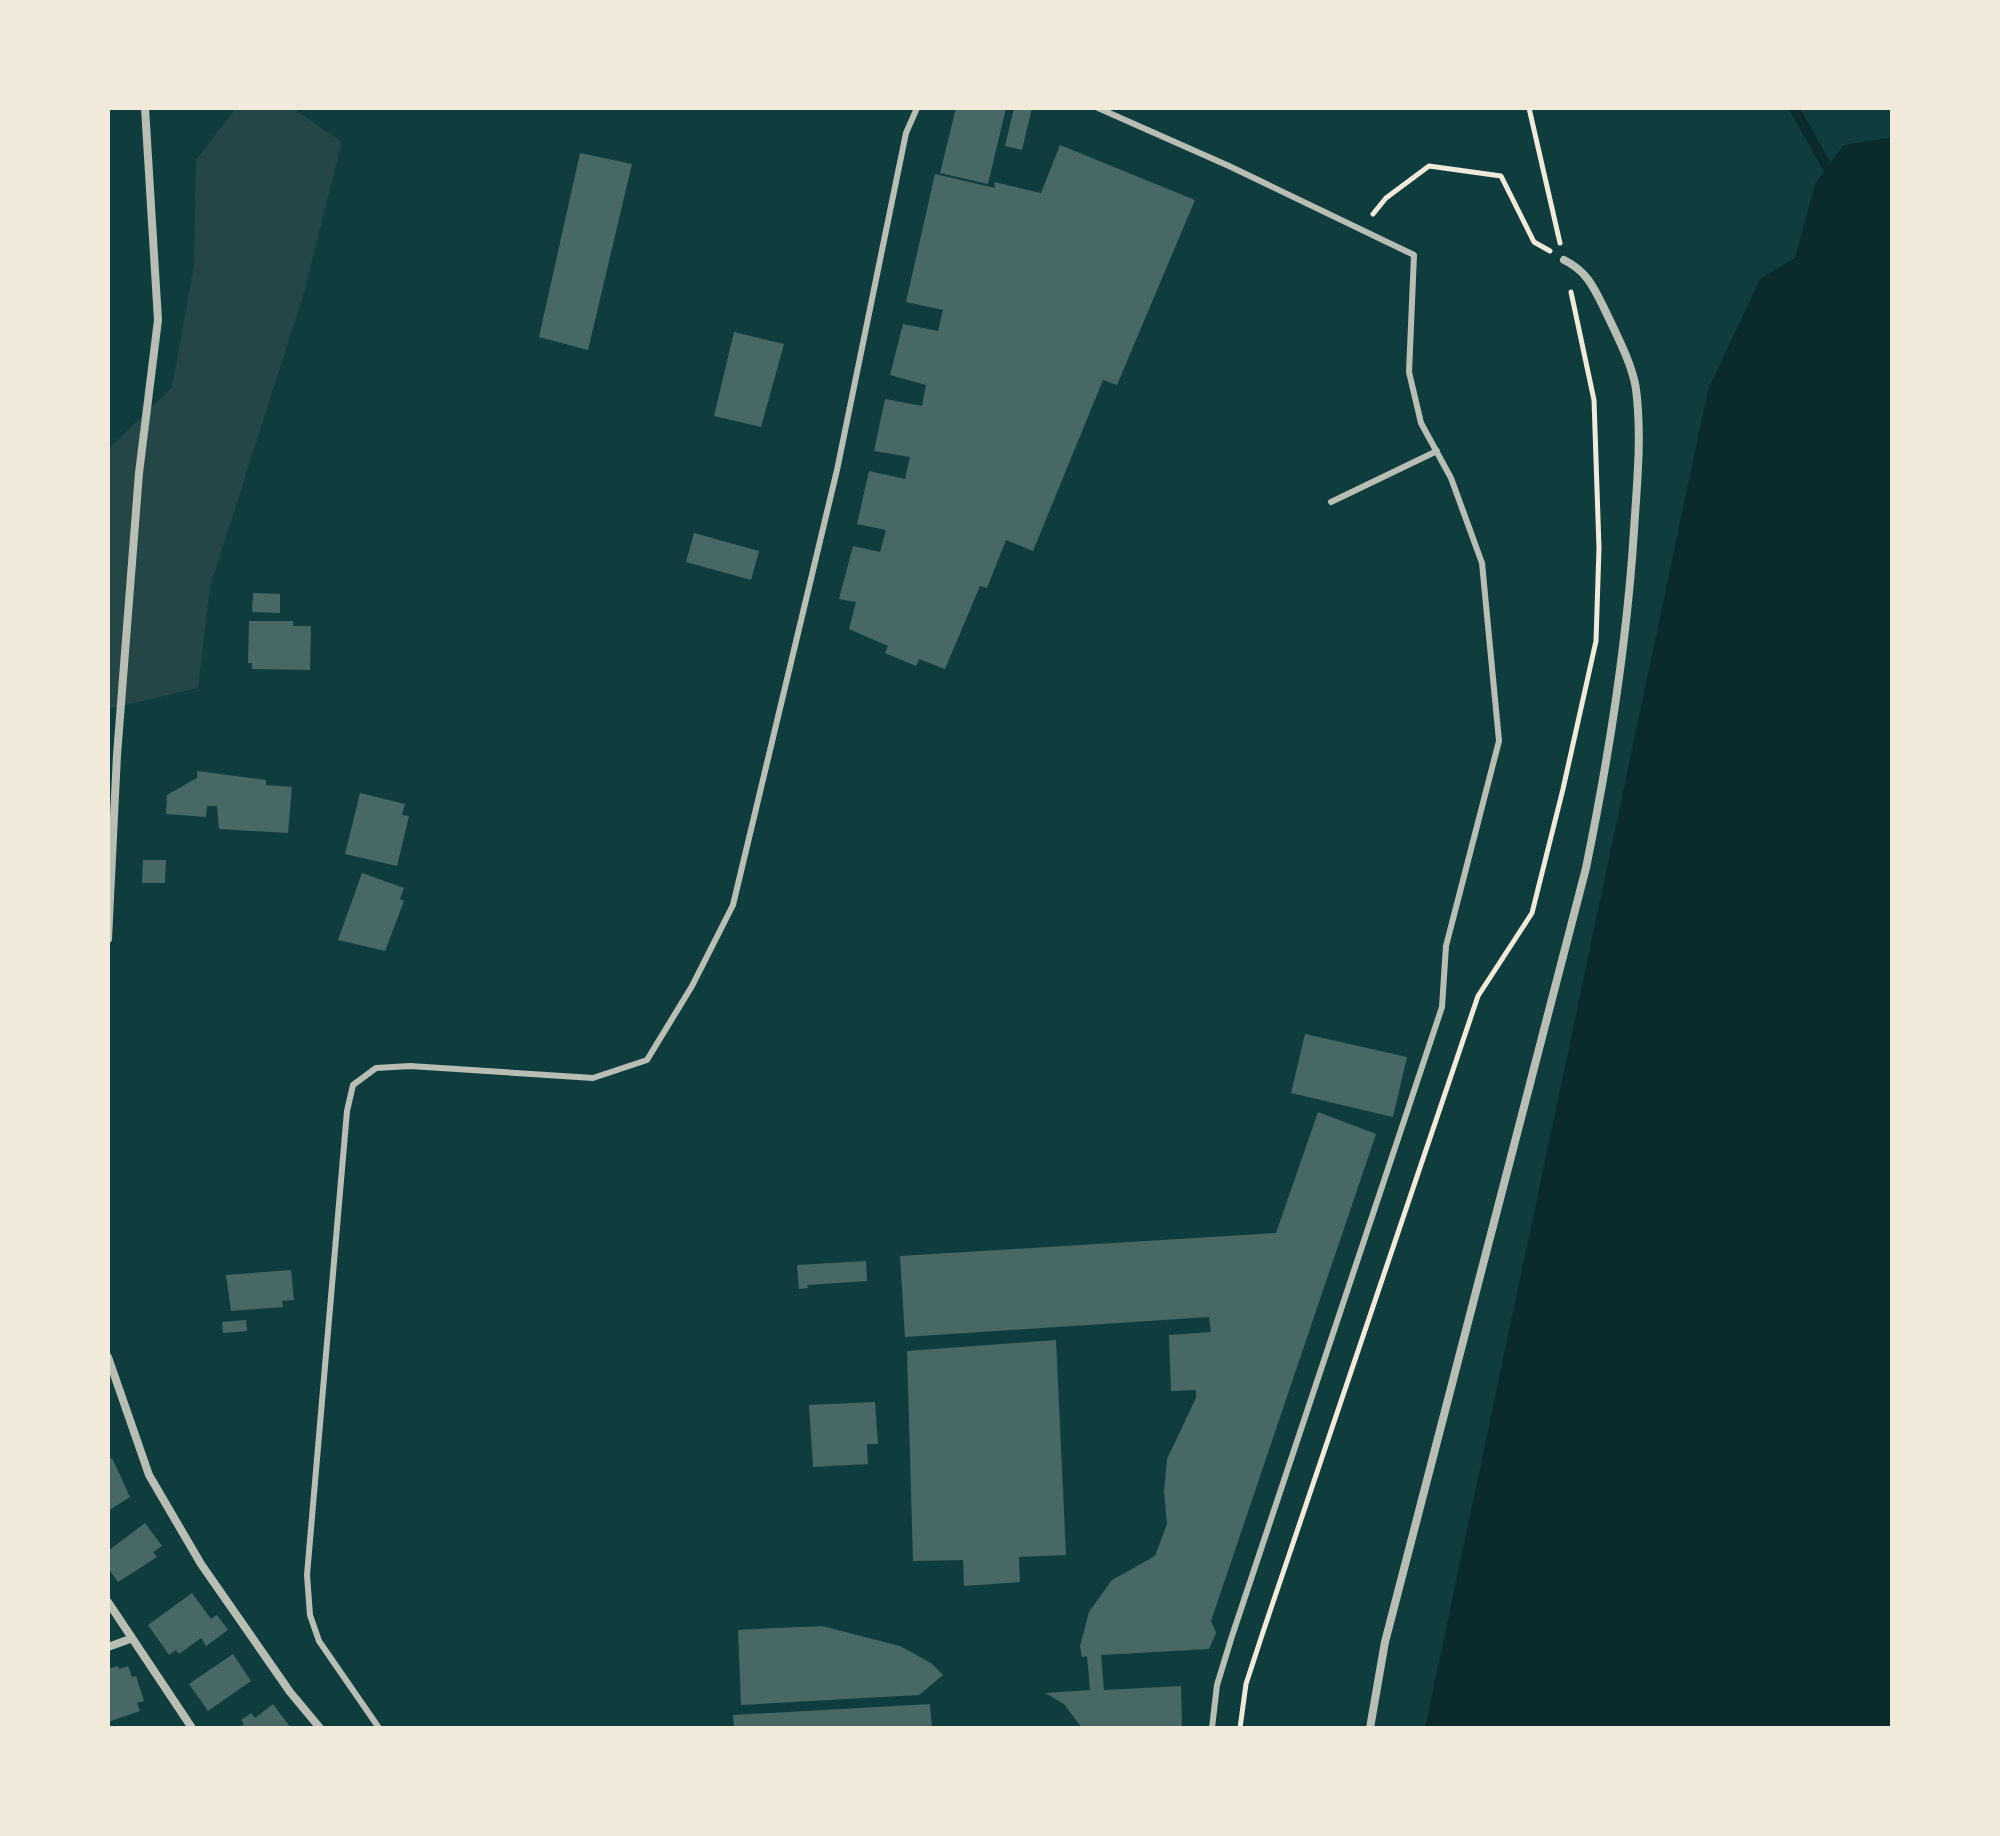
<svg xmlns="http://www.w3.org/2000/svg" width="2000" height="1836" font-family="'DM Sans',sans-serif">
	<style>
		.green { fill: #244646 }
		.water { fill: #0a2a2b }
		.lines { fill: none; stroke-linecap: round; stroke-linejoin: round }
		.stream { stroke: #0a2a2b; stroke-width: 10 }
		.building { fill: #486865 }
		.path { stroke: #f1e9da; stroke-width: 5 }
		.service { stroke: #b8beb3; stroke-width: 6 }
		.minor { stroke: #b8beb3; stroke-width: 8 }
	</style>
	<rect width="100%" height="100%" fill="#0f3d3e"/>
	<path class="green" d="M 236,108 L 292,108 L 342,142 L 303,296 L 210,587 L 198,688 L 108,709 L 108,450 L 172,387 L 194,265 L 196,160 Z"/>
	<path class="water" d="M 1892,137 L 1892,1728 L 1425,1728 L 1708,390 L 1760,279 L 1795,258 L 1815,184 L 1844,145 Z"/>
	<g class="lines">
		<path class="stream" d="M 1794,108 L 1834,179"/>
	</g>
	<g class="building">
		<path d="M 956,108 L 1006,108 L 988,184 L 940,173 Z"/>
		<path d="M 1014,108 L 1032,108 L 1022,150 L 1005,146 Z"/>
		<path d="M 1060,145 L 1195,200 L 1117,385 L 1103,380 L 1033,551 L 1006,540 L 987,588 L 980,586 L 945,669 L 919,659 L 916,666 L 885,653 L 888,646 L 849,629 L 856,602 L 839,599 L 853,546 L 880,552 L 886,530 L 857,524 L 869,471 L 905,479 L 910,457 L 874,451 L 885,399 L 922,406 L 926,385 L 890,375 L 903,324 L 938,331 L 943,310 L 906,302 L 935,174 L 995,188 L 994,182 L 1041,193 Z"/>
		<path d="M 580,153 L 632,164 L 588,350 L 539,337 Z"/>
		<path d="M 734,332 L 784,344 L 761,427 L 714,416 Z"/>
		<path d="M 694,533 L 759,551 L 751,580 L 686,562 Z"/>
		<path d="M 253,593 L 280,594 L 280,613 L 252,612 Z"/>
		<path d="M 249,621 L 293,621 L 293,626 L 311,626 L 310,670 L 252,669 L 252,663 L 248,663 Z"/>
		<path d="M 197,771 L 266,780 L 266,785 L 292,787 L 288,833 L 219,829 L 217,806 L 207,806 L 206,817 L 166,814 L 167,795 L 197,778 Z"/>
		<path d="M 360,793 L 405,804 L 402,815 L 409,816 L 397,866 L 345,854 Z"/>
		<path d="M 143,860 L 166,860 L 165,883 L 142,883 Z"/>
		<path d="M 362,873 L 404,888 L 400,899 L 404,901 L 385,951 L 338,940 Z"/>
		<path d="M 1305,1034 L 1407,1057 L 1393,1117 L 1291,1093 Z"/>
		<path d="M 1318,1112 L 1376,1134 L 1211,1621 L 1216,1633 L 1209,1649 L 1101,1655 L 1104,1690 L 1181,1686 L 1182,1728 L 1082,1728 L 1064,1704 L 1045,1693 L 1090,1690 L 1087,1656 L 1082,1657 L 1080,1646 L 1089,1612 L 1112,1580 L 1155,1556 L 1167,1524 L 1164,1491 L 1167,1459 L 1196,1398 L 1196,1390 L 1171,1391 L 1169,1335 L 1211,1332 L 1209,1317 L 905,1337 L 900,1256 L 1276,1233 Z"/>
		<path d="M 866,1261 L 867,1281 L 807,1285 L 808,1288 L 799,1289 L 797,1265 Z"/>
		<path d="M 291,1270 L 294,1300 L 282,1301 L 283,1307 L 231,1311 L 226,1275 Z"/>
		<path d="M 246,1320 L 247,1331 L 223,1333 L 222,1322 Z"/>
		<path d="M 1056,1340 L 1066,1555 L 1019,1557 L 1020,1582 L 964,1586 L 963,1560 L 913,1561 L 907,1351 Z"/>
		<path d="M 875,1402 L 878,1444 L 867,1444 L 868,1464 L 813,1467 L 809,1405 Z"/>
		<path d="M 112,1458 L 130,1497 L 108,1511 L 108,1460 Z"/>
		<path d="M 145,1523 L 162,1546 L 153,1552 L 157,1557 L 118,1582 L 108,1568 L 108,1551 Z"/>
		<path d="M 192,1593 L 211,1619 L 217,1615 L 228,1630 L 206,1646 L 201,1638 L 179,1654 L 176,1650 L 169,1655 L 148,1625 Z"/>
		<path d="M 822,1626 L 900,1646 L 931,1663 L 943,1675 L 919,1695 L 741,1705 L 738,1630 Z"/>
		<path d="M 233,1654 L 251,1681 L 208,1711 L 189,1684 Z"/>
		<path d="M 118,1666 L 119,1669 L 128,1666 L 132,1677 L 136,1676 L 144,1701 L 137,1703 L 140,1711 L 108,1722 L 108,1669 Z"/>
		<path d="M 273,1704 L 291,1728 L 238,1728 L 244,1724 L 241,1720 L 251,1713 L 255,1718 Z"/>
		<path d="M 930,1704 L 932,1728 L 734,1728 L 733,1715 Z"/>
	</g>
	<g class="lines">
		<g class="path">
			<path d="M 1529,108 L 1560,243"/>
			<path d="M 1373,214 L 1386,198 L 1429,166 L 1501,176 L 1534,242 L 1550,251"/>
			<path d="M 1240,1728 L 1246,1684 L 1263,1632 L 1478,996 L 1532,913 L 1563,789 L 1596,641 L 1599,548 L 1594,400 L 1571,292"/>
		</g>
		<g class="service">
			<path d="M 1098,108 L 1229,166 L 1414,255 L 1409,372 L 1421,423 L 1451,478 L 1482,563 L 1499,741 L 1446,946 L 1442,1007 L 1232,1636 L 1217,1685 L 1212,1728"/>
			<path d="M 1331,502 L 1437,451"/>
			<path d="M 379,1728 L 319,1641 L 310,1615 L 307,1575 L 347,1111 L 353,1085 L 376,1068 L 410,1066 L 593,1078 L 647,1060 L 692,986 L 733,905 L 837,470 L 906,133 L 917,108"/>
		</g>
		<g class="minor">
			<path d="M 108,939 L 117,755 L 139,473 L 158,320 L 145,108"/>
			<path d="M 108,1357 L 149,1475 L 201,1564 L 290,1692 L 320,1728"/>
			<path d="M 108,1602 L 192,1728"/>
			<path d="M 108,1647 L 130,1639"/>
			<path d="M 1370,1728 L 1385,1642 L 1586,868 C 1609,756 1627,644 1634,530 C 1637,483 1642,436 1636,389 C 1632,363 1616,334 1605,310 C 1594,288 1587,271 1564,260"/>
		</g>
	</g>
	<rect width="2000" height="1836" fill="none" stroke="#f1e9da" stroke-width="220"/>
</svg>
